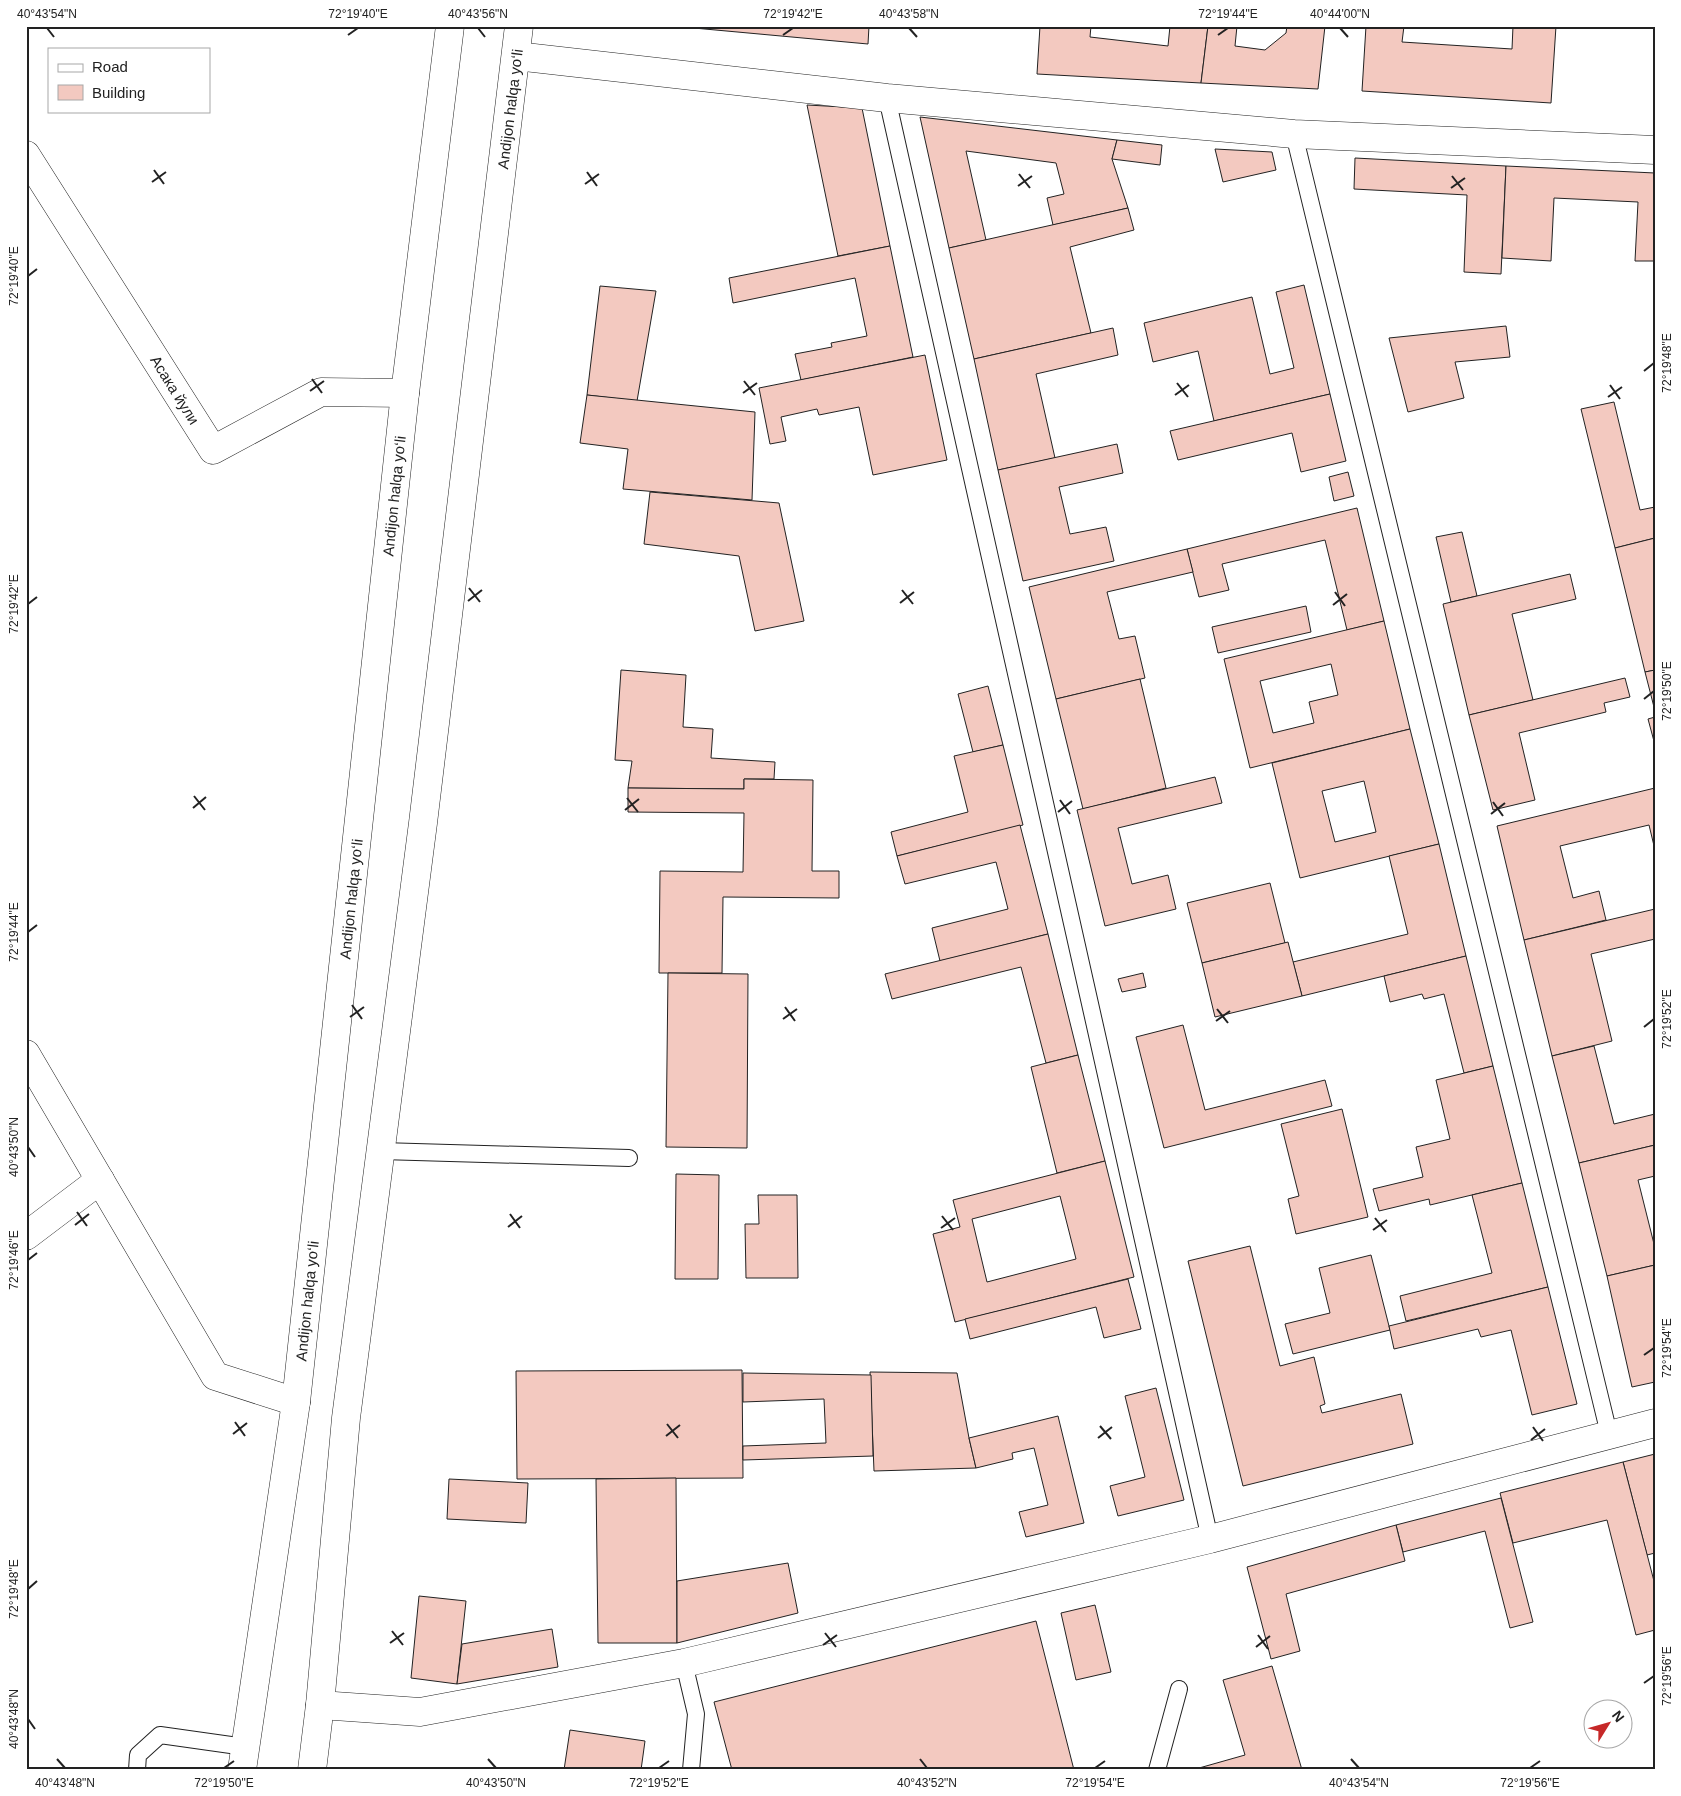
<svg xmlns="http://www.w3.org/2000/svg" width="1681" height="1796" font-family="Helvetica,sans-serif">
	<style>
		.building { fill: #f3c9c0; stroke: #222; fill-rule: evenodd }
		.lines { fill: none; stroke-linecap: round; stroke-linejoin: round }
		.lane-casing { stroke: #222; stroke-width: 18 }
		.street-casing { stroke: #222; stroke-width: 29 }
		.secondary-casing { stroke: #222; stroke-width: 29 }
		.highway-casing { stroke: #222; stroke-width: 29 }
		.lane { stroke: #fff; stroke-width: 16 }
		.street { stroke: #fff; stroke-width: 28 }
		.secondary { stroke: #fff; stroke-width: 28 }
		.highway { stroke: #fff; stroke-width: 28 }
		.ticks { fill: none; stroke: #222; stroke-width: 2 }
		.labels { text-anchor: middle; dominant-baseline: central; stroke-width: 4; stroke-linejoin: round; paint-order: stroke }
		.street-label { font-size: 15px; fill: #222; stroke: #fff }
		.neatline { fill: none; stroke: #222; stroke-width: 2 }
		.ticks-label { font-size: 12px; text-anchor: middle; fill: #222 }
	</style>
	<rect width="100%" height="100%" fill="#fff"/>
	<g class="building">
		<path d="M 672,26 L 869,26 L 868,44 Z"/>
		<path d="M 1040,26 L 1091,26 L 1090,37 L 1168,46 L 1170,26 L 1208,26 L 1201,83 L 1037,74 Z"/>
		<path d="M 1208,26 L 1237,26 L 1235,46 L 1265,50 L 1286,33 L 1287,26 L 1325,26 L 1318,89 L 1201,83 Z"/>
		<path d="M 1366,26 L 1404,26 L 1402,42 L 1512,49 L 1513,26 L 1556,26 L 1551,103 L 1362,91 Z"/>
		<path d="M 807,105 L 862,108 L 890,246 L 838,256 Z"/>
		<path d="M 920,117 L 1117,140 L 1112,159 L 1128,208 L 1053,225 L 1047,198 L 1064,194 L 1056,163 L 966,151 L 986,240 L 949,248 Z"/>
		<path d="M 1117,140 L 1162,145 L 1160,165 L 1112,159 Z"/>
		<path d="M 1215,149 L 1272,152 L 1276,170 L 1223,182 Z"/>
		<path d="M 1355,158 L 1506,166 L 1501,274 L 1464,272 L 1467,195 L 1354,189 Z"/>
		<path d="M 1506,166 L 1655,173 L 1655,261 L 1635,261 L 1638,202 L 1554,198 L 1551,261 L 1502,258 Z"/>
		<path d="M 1128,208 L 1134,230 L 1070,247 L 1091,333 L 974,359 L 949,248 Z"/>
		<path d="M 890,246 L 913,357 L 801,380 L 795,354 L 832,347 L 831,343 L 867,336 L 855,278 L 733,303 L 729,278 Z"/>
		<path d="M 1304,285 L 1330,394 L 1214,421 L 1198,351 L 1153,362 L 1144,323 L 1252,297 L 1270,374 L 1294,368 L 1276,292 Z"/>
		<path d="M 600,286 L 656,291 L 637,401 L 587,395 Z"/>
		<path d="M 1506,326 L 1510,357 L 1455,362 L 1464,398 L 1408,412 L 1389,338 Z"/>
		<path d="M 1113,328 L 1118,355 L 1036,374 L 1055,458 L 998,470 L 974,359 Z"/>
		<path d="M 925,355 L 947,460 L 873,475 L 859,407 L 819,415 L 817,409 L 781,417 L 786,441 L 770,444 L 759,388 Z"/>
		<path d="M 1330,394 L 1346,461 L 1301,472 L 1292,433 L 1178,460 L 1170,431 Z"/>
		<path d="M 587,395 L 755,412 L 752,500 L 623,489 L 628,449 L 580,443 Z"/>
		<path d="M 1614,402 L 1640,510 L 1655,507 L 1655,538 L 1615,548 L 1581,409 Z"/>
		<path d="M 1117,444 L 1123,473 L 1059,487 L 1070,534 L 1106,527 L 1114,561 L 1023,581 L 998,470 Z"/>
		<path d="M 1348,472 L 1354,496 L 1334,501 L 1329,477 Z"/>
		<path d="M 650,492 L 779,503 L 804,621 L 755,631 L 739,556 L 644,544 Z"/>
		<path d="M 1357,508 L 1384,621 L 1347,630 L 1325,540 L 1222,564 L 1229,590 L 1199,597 L 1187,549 Z"/>
		<path d="M 1462,532 L 1477,596 L 1451,602 L 1436,537 Z"/>
		<path d="M 1655,538 L 1655,670 L 1645,672 L 1615,548 Z"/>
		<path d="M 1187,549 L 1193,572 L 1107,592 L 1119,639 L 1135,636 L 1145,678 L 1056,699 L 1029,587 Z"/>
		<path d="M 1570,574 L 1576,599 L 1512,614 L 1533,700 L 1469,715 L 1443,604 Z"/>
		<path d="M 1306,606 L 1311,632 L 1218,653 L 1212,627 Z"/>
		<path d="M 1384,621 L 1410,729 L 1250,768 L 1224,659 ZM 1331,664 L 1338,695 L 1309,702 L 1314,723 L 1273,733 L 1260,681 Z"/>
		<path d="M 621,670 L 686,675 L 683,727 L 713,729 L 711,758 L 775,762 L 774,779 L 744,779 L 744,789 L 628,788 L 632,761 L 615,760 Z"/>
		<path d="M 1655,670 L 1655,711 L 1645,672 Z"/>
		<path d="M 1625,678 L 1630,697 L 1604,703 L 1606,712 L 1519,733 L 1535,800 L 1493,810 L 1469,715 Z"/>
		<path d="M 1140,679 L 1166,788 L 1083,809 L 1056,699 Z"/>
		<path d="M 988,686 L 1003,745 L 973,752 L 958,694 Z"/>
		<path d="M 1655,717 L 1655,745 L 1648,719 Z"/>
		<path d="M 1410,729 L 1439,844 L 1300,878 L 1272,763 ZM 1364,781 L 1376,832 L 1335,842 L 1322,791 Z"/>
		<path d="M 1003,745 L 1023,825 L 897,856 L 891,832 L 968,812 L 954,756 Z"/>
		<path d="M 1215,777 L 1222,803 L 1118,828 L 1132,884 L 1168,875 L 1176,909 L 1105,926 L 1077,810 Z"/>
		<path d="M 744,779 L 813,780 L 812,871 L 839,871 L 839,898 L 723,897 L 722,973 L 659,973 L 660,871 L 743,872 L 744,813 L 628,812 L 628,788 L 744,789 Z"/>
		<path d="M 1655,788 L 1655,850 L 1649,825 L 1560,846 L 1573,898 L 1599,891 L 1606,920 L 1524,940 L 1497,826 Z"/>
		<path d="M 1020,825 L 1048,934 L 940,961 L 932,928 L 1008,909 L 996,862 L 905,884 L 897,856 Z"/>
		<path d="M 1439,844 L 1466,956 L 1302,996 L 1293,962 L 1408,934 L 1389,856 Z"/>
		<path d="M 1270,883 L 1285,943 L 1202,963 L 1187,903 Z"/>
		<path d="M 1655,909 L 1655,939 L 1591,954 L 1612,1041 L 1552,1056 L 1524,940 Z"/>
		<path d="M 1048,934 L 1078,1055 L 1046,1063 L 1021,967 L 892,999 L 885,974 Z"/>
		<path d="M 1288,942 L 1302,996 L 1215,1017 L 1202,963 Z"/>
		<path d="M 1466,956 L 1493,1066 L 1464,1073 L 1444,994 L 1424,999 L 1422,994 L 1390,1002 L 1384,976 Z"/>
		<path d="M 668,973 L 748,974 L 747,1148 L 666,1147 Z"/>
		<path d="M 1143,973 L 1146,987 L 1122,992 L 1118,979 Z"/>
		<path d="M 1183,1025 L 1205,1110 L 1325,1080 L 1332,1106 L 1164,1148 L 1136,1037 Z"/>
		<path d="M 1594,1046 L 1614,1124 L 1655,1114 L 1655,1145 L 1579,1163 L 1552,1056 Z"/>
		<path d="M 1078,1055 L 1105,1161 L 1057,1173 L 1031,1067 Z"/>
		<path d="M 1493,1066 L 1522,1183 L 1430,1205 L 1429,1199 L 1379,1211 L 1373,1189 L 1423,1177 L 1416,1147 L 1450,1139 L 1436,1080 Z"/>
		<path d="M 1342,1109 L 1368,1217 L 1296,1234 L 1288,1199 L 1299,1196 L 1281,1124 Z"/>
		<path d="M 1655,1145 L 1655,1176 L 1638,1180 L 1655,1248 L 1655,1265 L 1607,1276 L 1579,1163 Z"/>
		<path d="M 1105,1161 L 1134,1277 L 955,1322 L 933,1234 L 960,1227 L 953,1200 ZM 1060,1196 L 1076,1259 L 987,1282 L 972,1219 Z"/>
		<path d="M 676,1174 L 719,1175 L 718,1279 L 675,1279 Z"/>
		<path d="M 1522,1183 L 1548,1287 L 1406,1321 L 1400,1296 L 1492,1273 L 1472,1195 Z"/>
		<path d="M 758,1195 L 797,1195 L 798,1278 L 746,1278 L 745,1224 L 759,1224 Z"/>
		<path d="M 1250,1246 L 1280,1366 L 1314,1357 L 1325,1404 L 1320,1406 L 1322,1413 L 1401,1394 L 1413,1444 L 1243,1486 L 1188,1261 Z"/>
		<path d="M 1371,1255 L 1390,1330 L 1293,1354 L 1285,1324 L 1330,1313 L 1319,1268 Z"/>
		<path d="M 1655,1265 L 1655,1382 L 1632,1387 L 1607,1276 Z"/>
		<path d="M 1128,1279 L 1141,1329 L 1104,1338 L 1096,1307 L 970,1339 L 965,1319 Z"/>
		<path d="M 1548,1287 L 1577,1404 L 1532,1415 L 1511,1330 L 1481,1337 L 1478,1329 L 1394,1349 L 1389,1326 Z"/>
		<path d="M 742,1370 L 743,1478 L 517,1479 L 516,1371 Z"/>
		<path d="M 870,1372 L 957,1373 L 969,1438 L 976,1468 L 874,1471 Z"/>
		<path d="M 743,1373 L 871,1375 L 873,1456 L 743,1460 L 743,1446 L 826,1443 L 824,1399 L 743,1402 Z"/>
		<path d="M 1156,1388 L 1184,1500 L 1118,1516 L 1110,1486 L 1145,1477 L 1125,1396 Z"/>
		<path d="M 1058,1416 L 1084,1523 L 1026,1537 L 1019,1512 L 1048,1505 L 1034,1448 L 1012,1453 L 1013,1459 L 976,1468 L 969,1438 Z"/>
		<path d="M 1655,1454 L 1655,1553 L 1647,1555 L 1623,1462 Z"/>
		<path d="M 1623,1462 L 1655,1585 L 1655,1630 L 1636,1635 L 1607,1520 L 1513,1543 L 1500,1493 Z"/>
		<path d="M 676,1478 L 677,1643 L 598,1643 L 596,1479 Z"/>
		<path d="M 449,1479 L 528,1483 L 526,1523 L 447,1519 Z"/>
		<path d="M 1501,1498 L 1533,1622 L 1510,1628 L 1485,1531 L 1403,1552 L 1396,1525 Z"/>
		<path d="M 1396,1525 L 1405,1561 L 1286,1594 L 1300,1651 L 1271,1659 L 1247,1567 Z"/>
		<path d="M 788,1563 L 798,1613 L 677,1643 L 677,1581 Z"/>
		<path d="M 419,1596 L 466,1601 L 457,1684 L 411,1678 Z"/>
		<path d="M 1095,1605 L 1111,1672 L 1076,1680 L 1061,1613 Z"/>
		<path d="M 1036,1621 L 1074,1770 L 732,1770 L 714,1702 Z"/>
		<path d="M 552,1629 L 558,1667 L 457,1684 L 462,1644 Z"/>
		<path d="M 1272,1666 L 1302,1770 L 1192,1770 L 1245,1755 L 1223,1680 Z"/>
		<path d="M 570,1730 L 645,1741 L 641,1770 L 564,1770 Z"/>
	</g>
	<g class="lines">
		<defs>
			<g id="lane">
				<path d="M 887,98 L 1210,1539"/>
				<path d="M 1294,134 L 1609,1434"/>
				<path d="M 381,1151 L 629,1158"/>
				<path d="M 684,1663 L 696,1714 L 691,1770"/>
				<path d="M 137,1770 L 138,1755 L 160,1735 L 245,1747"/>
				<path d="M 1157,1770 L 1179,1689"/>
			</g>
			<g id="street">
				<path d="M 516,56 L 887,98 L 1294,134 L 1655,150"/>
				<path d="M 26,155 L 213,450 L 321,392 L 405,393"/>
				<path d="M 26,1054 L 215,1376 L 296,1402"/>
				<path d="M 26,1236 L 100,1180"/>
			</g>
			<path id="secondary" d="M 320,1705 L 420,1712 L 684,1663 L 1210,1539 L 1655,1423"/>
			<g id="highway">
				<path d="M 242,1770 L 296,1402 L 405,393 L 450,26"/>
				<path d="M 312,1770 L 320,1705 L 346,1418 L 423,823 L 519,26"/>
			</g>
		</defs>
		<use href="#lane" class="lane-casing"/>
		<use href="#street" class="street-casing"/>
		<use href="#secondary" class="secondary-casing"/>
		<use href="#highway" class="highway-casing"/>
		<use href="#lane" class="lane"/>
		<use href="#street" class="street"/>
		<use href="#secondary" class="secondary"/>
		<use href="#highway" class="highway"/>
	</g>
	<path class="ticks" d="M 47,28 L 54,37M 478,28 L 485,37M 909,28 L 917,37M 1340,28 L 1348,37M 348,35 L 358,28M 783,35 L 793,28M 1218,35 L 1228,28M 154,170 L 164,184M 587,172 L 597,186M 1019,174 L 1030,188M 1452,176 L 1463,190M 152,182 L 166,172M 585,184 L 599,174M 1018,186 L 1032,176M 1451,188 L 1465,178M 28,276 L 37,269M 1644,371 L 1654,363M 312,379 L 322,393M 744,381 L 755,395M 1177,383 L 1188,397M 1610,385 L 1620,399M 310,391 L 324,381M 743,393 L 757,383M 1175,395 L 1189,385M 1608,397 L 1622,387M 469,588 L 480,602M 902,590 L 913,604M 1335,592 L 1345,606M 468,601 L 482,590M 900,603 L 914,592M 28,604 L 37,597M 1333,605 L 1347,594M 1644,699 L 1654,691M 194,796 L 205,810M 627,798 L 638,812M 1060,800 L 1070,814M 1493,802 L 1503,816M 193,808 L 206,797M 625,810 L 639,799M 1058,812 L 1072,801M 1491,814 L 1505,803M 28,932 L 37,925M 352,1005 L 362,1019M 785,1007 L 795,1021M 1217,1009 L 1228,1023M 350,1017 L 364,1007M 783,1019 L 797,1009M 1216,1021 L 1230,1011M 1644,1027 L 1654,1019M 28,1147 L 35,1157M 77,1212 L 87,1226M 510,1214 L 520,1228M 942,1216 L 953,1230M 1375,1218 L 1386,1232M 75,1225 L 89,1214M 508,1227 L 522,1216M 941,1228 L 955,1218M 1373,1230 L 1387,1220M 28,1260 L 37,1253M 1644,1355 L 1654,1348M 235,1422 L 245,1436M 667,1424 L 678,1438M 1100,1426 L 1111,1439M 1533,1427 L 1543,1441M 233,1434 L 247,1423M 666,1436 L 680,1425M 1098,1438 L 1112,1427M 1531,1440 L 1545,1429M 28,1589 L 37,1581M 392,1631 L 403,1645M 825,1633 L 836,1647M 1258,1635 L 1268,1649M 390,1643 L 404,1633M 823,1645 L 837,1635M 1256,1647 L 1270,1636M 1644,1683 L 1654,1676M 28,1719 L 35,1729M 57,1759 L 65,1768M 488,1759 L 496,1768M 920,1759 L 927,1768M 1351,1759 L 1359,1768M 224,1768 L 234,1761M 659,1768 L 669,1761M 1095,1768 L 1105,1761M 1530,1768 L 1540,1761"/>
	<g class="labels">
		<g class="street-label">
			<text transform="translate(510 109) rotate(-83)">Andijon halqa yo‘li</text>
			<text transform="translate(175 390) rotate(58)">Асака йули</text>
			<text transform="translate(394 496) rotate(-84)">Andijon halqa yo‘li</text>
			<text transform="translate(351 899) rotate(-84)">Andijon halqa yo‘li</text>
			<text transform="translate(307 1301) rotate(-84)">Andijon halqa yo‘li</text>
		</g>
	</g>
	<rect width="1681" height="1796" fill="none" stroke="#ffffff" stroke-width="55"/>
	<rect x="48" y="48" width="162" height="65" fill="#ffffff" stroke="#a7a7a7"/>
	<rect x="58" y="64" width="25" height="8" fill="#ffffff" stroke="#a7a7a7"/>
	<text x="92" y="72" font-size="15" fill="#222222">Road</text>
	<rect x="58" y="85" width="25" height="15" fill="#f3c9c0" stroke="#a7a7a7"/>
	<text x="92" y="98" font-size="15" fill="#222222">Building</text>
	<g transform="translate(1608 1724) rotate(53)"><circle r="24" fill="#ffffff" stroke="#a7a7a7"/>
	<path d="M0-4L9 19L0 12L-9 19Z" fill="#c62828"/>
	<text y="-8" font-size="14" font-weight="bold" text-anchor="middle" fill="#222222">N</text>
	</g>
	<rect x="28" y="28" width="1626" height="1740" class="neatline"/>
	<g class="ticks-label">
		<text x="47" y="18">40°43'54"N</text>
		<text x="358" y="18">72°19'40"E</text>
		<text x="478" y="18">40°43'56"N</text>
		<text x="793" y="18">72°19'42"E</text>
		<text x="909" y="18">40°43'58"N</text>
		<text x="1228" y="18">72°19'44"E</text>
		<text x="1340" y="18">40°44'00"N</text>
		<text transform="translate(14 276) rotate(-90)" y="4">72°19'40"E</text>
		<text transform="translate(1667 363) rotate(-90)" y="4">72°19'48"E</text>
		<text transform="translate(14 604) rotate(-90)" y="4">72°19'42"E</text>
		<text transform="translate(1667 691) rotate(-90)" y="4">72°19'50"E</text>
		<text transform="translate(14 932) rotate(-90)" y="4">72°19'44"E</text>
		<text transform="translate(1667 1019) rotate(-90)" y="4">72°19'52"E</text>
		<text transform="translate(14 1147) rotate(-90)" y="4">40°43'50"N</text>
		<text transform="translate(14 1260) rotate(-90)" y="4">72°19'46"E</text>
		<text transform="translate(1667 1348) rotate(-90)" y="4">72°19'54"E</text>
		<text transform="translate(14 1589) rotate(-90)" y="4">72°19'48"E</text>
		<text transform="translate(1667 1676) rotate(-90)" y="4">72°19'56"E</text>
		<text transform="translate(14 1719) rotate(-90)" y="4">40°43'48"N</text>
		<text x="65" y="1787">40°43'48"N</text>
		<text x="224" y="1787">72°19'50"E</text>
		<text x="496" y="1787">40°43'50"N</text>
		<text x="659" y="1787">72°19'52"E</text>
		<text x="927" y="1787">40°43'52"N</text>
		<text x="1095" y="1787">72°19'54"E</text>
		<text x="1359" y="1787">40°43'54"N</text>
		<text x="1530" y="1787">72°19'56"E</text>
	</g>
</svg>
